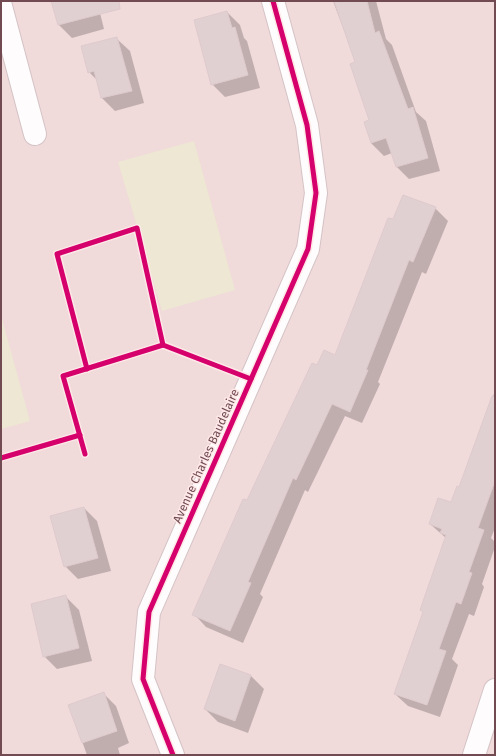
<svg xmlns="http://www.w3.org/2000/svg" width="496" height="756" font-family="'Fira Sans',sans-serif">
	<style>
		.residential { fill: #f1dada }
		.green { fill: #ede7d3 }
		.shadow { fill: #0003 }
		.building { fill: #e1d0d2; stroke: #decacd }
		.lines { fill: none; stroke-linecap: round; stroke-linejoin: round }
		.street-casing { stroke: #d4c3c6; stroke-width: 24 }
		.street { stroke: #fefcfc; stroke-width: 22 }
		.cycleway-casing { stroke: #fee9e8; stroke-width: 8 }
		.cycleway { stroke: #d6006c; stroke-width: 5 }
		.labels { text-anchor: middle; dominant-baseline: central; stroke-width: 3; stroke-linejoin: round; paint-order: stroke }
		.street-label { font-size: 12px; fill: #714a52; stroke: #fee9e8 }
	</style>
	<rect width="100%" height="100%" fill="#f5e8e8"/>
	<rect class="residential" x="1" y="1" width="494" height="754"/>
	<g class="green">
		<path d="M 194,141 L 235,290 L 162,311 L 118,162 Z"/>
		<path d="M 1,315 L 30,421 L 1,429 Z"/>
	</g>
	<g class="shadow">
		<path d="M 52,1 L 97,1 L 104,29 L 72,38 L 59,25 Z"/>
		<path d="M 333,1 L 376,1 L 386,39 L 392,45 L 416,112 L 426,121 L 440,171 L 409,179 L 396,166 L 392,153 L 384,156 L 371,143 L 371,121 L 356,62 Z"/>
		<path d="M 227,12 L 240,25 L 244,38 L 247,41 L 260,88 L 225,97 L 212,84 Z"/>
		<path d="M 117,39 L 130,51 L 144,103 L 115,111 L 102,98 L 98,81 L 89,72 Z"/>
		<path d="M 435,208 L 448,221 L 426,274 L 422,272 L 378,382 L 380,384 L 362,423 L 345,416 L 308,492 L 305,490 L 260,594 L 263,597 L 243,643 L 206,627 L 194,614 L 247,502 L 317,367 L 335,357 L 394,221 Z"/>
		<path d="M 495,391 L 495,528 L 491,538 L 495,542 L 495,547 L 482,584 L 484,587 L 474,616 L 469,614 L 452,659 L 458,665 L 440,717 L 408,706 L 395,694 L 424,613 L 421,610 L 446,538 L 430,524 L 452,504 L 460,488 Z"/>
		<path d="M 84,508 L 97,521 L 111,571 L 78,579 L 65,566 Z"/>
		<path d="M 66,597 L 79,610 L 92,661 L 57,669 L 44,656 Z"/>
		<path d="M 221,665 L 251,676 L 264,689 L 248,733 L 218,722 L 205,709 Z"/>
		<path d="M 103,693 L 116,706 L 129,743 L 118,748 L 120,755 L 87,755 L 69,705 Z"/>
	</g>
	<g class="building">
		<path d="M 51,1 L 119,1 L 120,9 L 58,25 Z"/>
		<path d="M 334,1 L 367,1 L 375,33 L 379,31 L 408,109 L 413,107 L 428,158 L 396,167 L 386,138 L 371,143 L 364,122 L 369,120 L 350,64 L 355,62 Z"/>
		<path d="M 227,11 L 232,28 L 235,27 L 248,75 L 211,85 L 194,20 Z"/>
		<path d="M 117,37 L 132,91 L 101,98 L 94,71 L 88,73 L 81,46 Z"/>
		<path d="M 403,195 L 436,207 L 413,262 L 409,260 L 366,370 L 368,370 L 350,412 L 332,404 L 296,480 L 293,478 L 248,582 L 251,583 L 230,631 L 192,615 L 243,499 L 247,500 L 312,363 L 317,365 L 324,350 L 335,355 L 388,218 L 393,219 Z"/>
		<path d="M 492,396 L 495,397 L 495,481 L 478,528 L 484,530 L 469,572 L 472,573 L 461,604 L 456,602 L 439,649 L 446,651 L 427,705 L 394,694 L 423,612 L 420,610 L 446,535 L 440,533 L 442,529 L 429,524 L 438,498 L 451,502 L 457,486 L 459,487 Z"/>
		<path d="M 84,507 L 98,558 L 64,567 L 50,516 Z"/>
		<path d="M 66,595 L 79,648 L 43,657 L 31,604 Z"/>
		<path d="M 220,664 L 251,675 L 235,721 L 204,709 Z"/>
		<path d="M 104,692 L 117,731 L 82,743 L 68,705 Z"/>
	</g>
	<g class="lines">
		<defs>
			<g id="street">
				<path d="M 1,6 L 35,134"/>
				<path d="M 173,755 L 143,679 L 149,612 L 308,249 L 316,193 L 307,125 L 273,1"/>
				<path d="M 474,755 L 495,690"/>
			</g>
		</defs>
		<use href="#street" class="street-casing"/>
		<use href="#street" class="street"/>
		<defs>
			<g id="cycleway">
				<path d="M 87,369 L 57,254 L 137,228 L 163,345"/>
				<path d="M 85,454 L 63,376 L 163,345 L 251,379"/>
				<path d="M 1,458 L 80,435"/>
				<path d="M 173,755 L 143,679 L 149,612 L 308,249 L 316,193 L 307,125 L 273,1"/>
			</g>
		</defs>
		<use href="#cycleway" class="cycleway-casing"/>
		<use href="#cycleway" class="cycleway"/>
	</g>
	<g class="labels">
		<g class="street-label">
			<text transform="translate(206 456) rotate(-66)">Avenue Charles Baudelaire</text>
		</g>
	</g>
	<rect width="496" height="756" fill="none" stroke="#714a52" stroke-width="4"/>
</svg>
